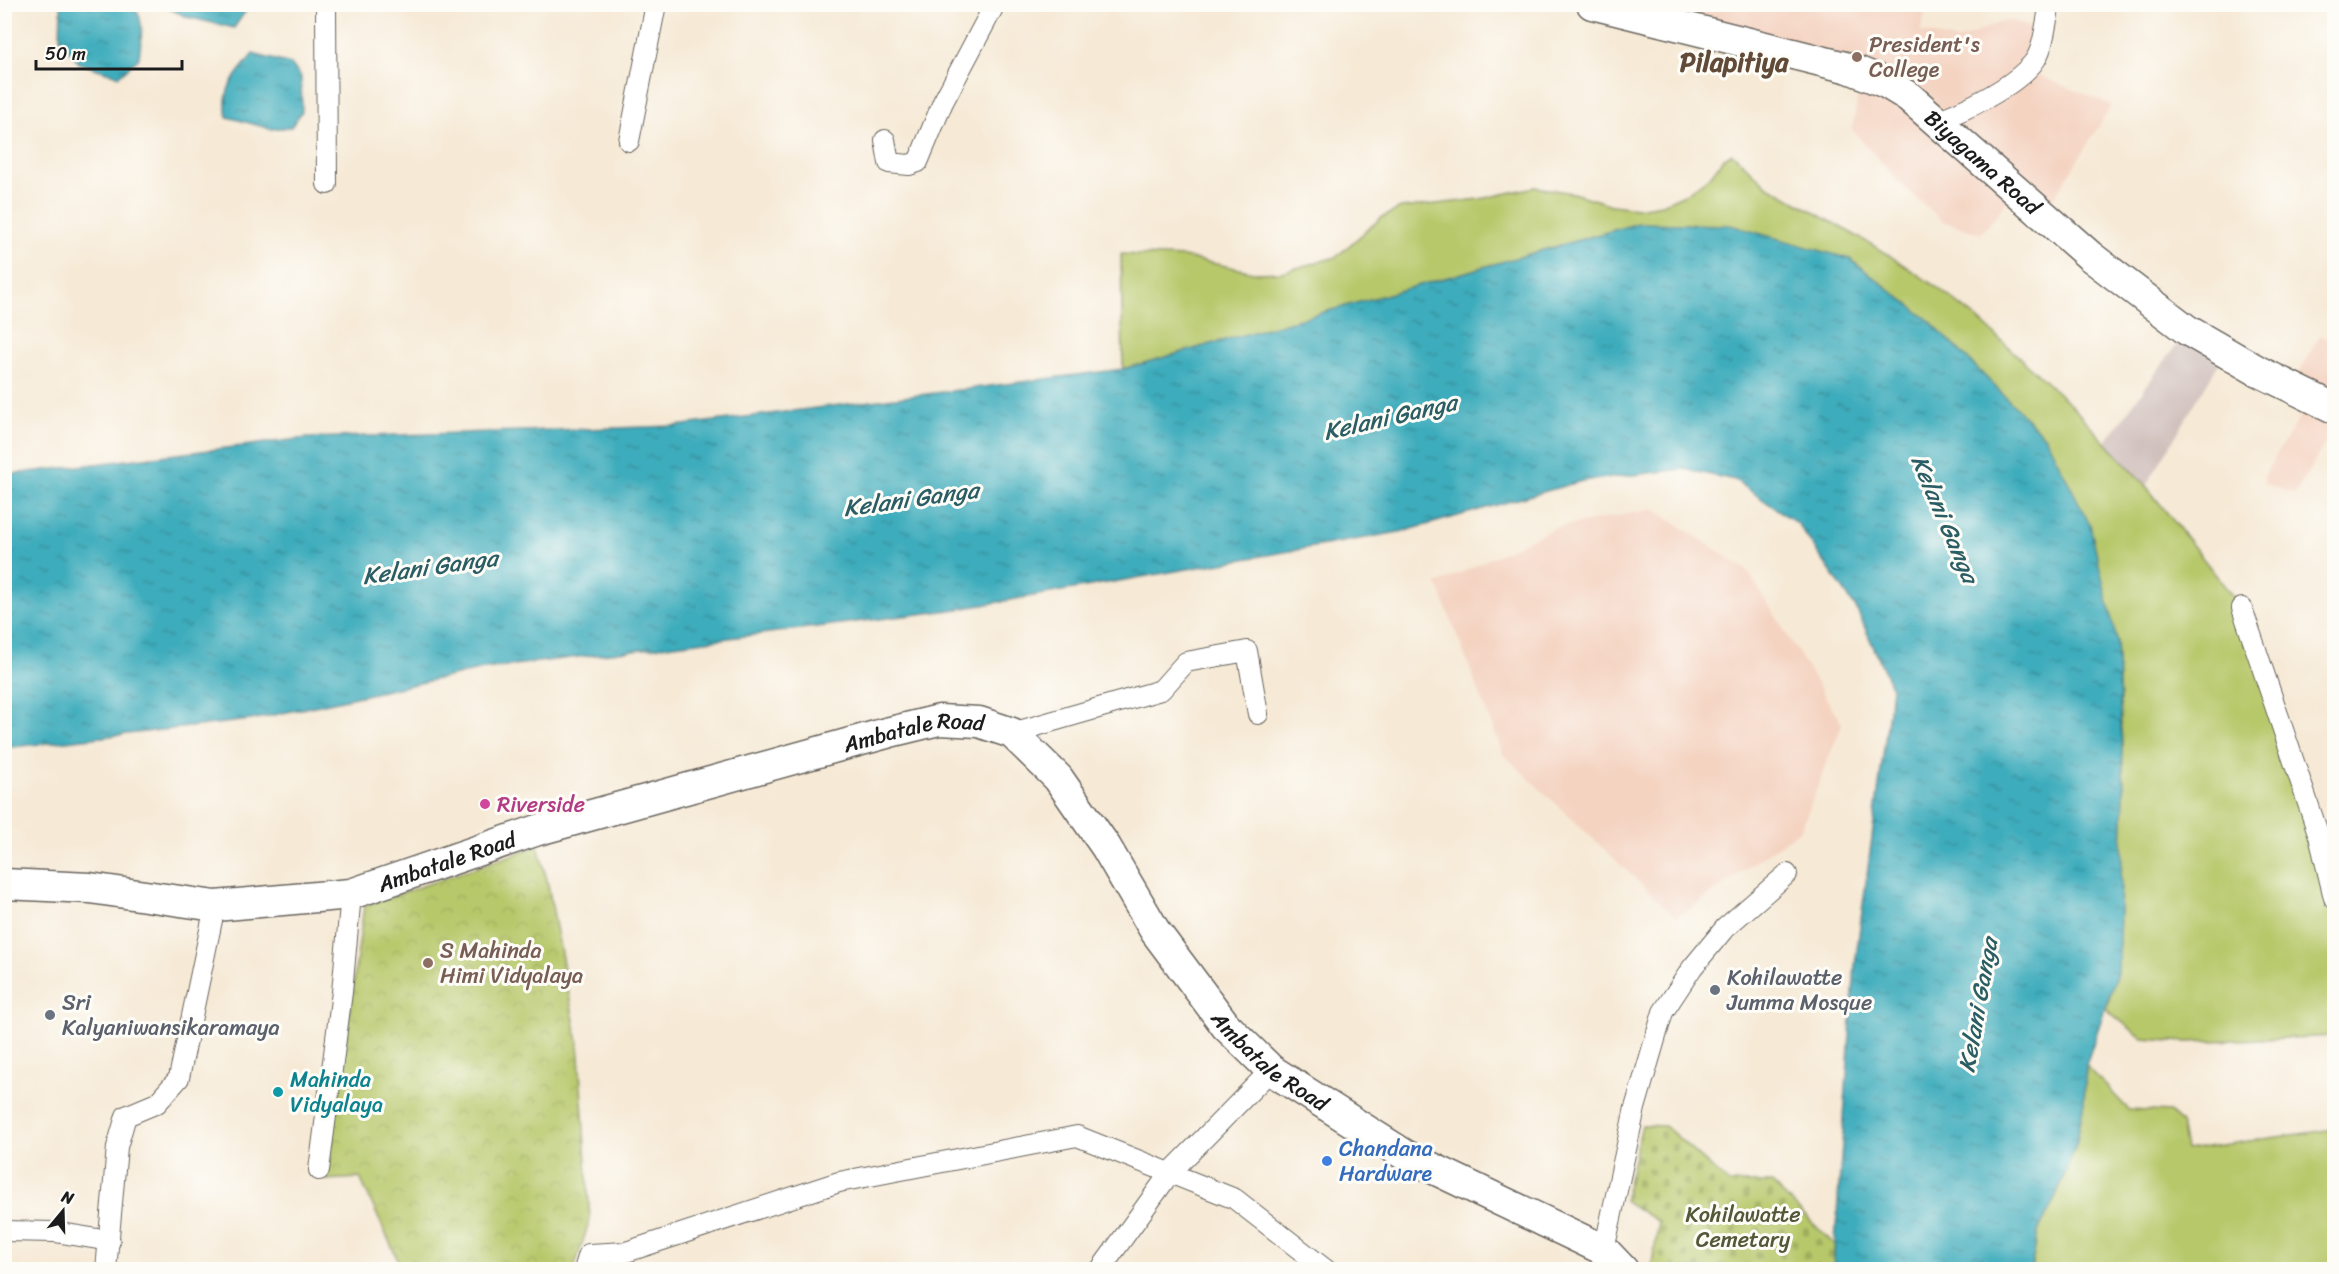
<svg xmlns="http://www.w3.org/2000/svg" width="2339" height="1274" font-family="Sriracha,sans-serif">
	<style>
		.built { fill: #f4d3c1 }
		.industrial { fill: #d0c0bc }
		.grass { fill: #b7c86b; stroke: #6a7244; stroke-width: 1.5 }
		.cemetery { fill: url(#cemetery-stones); stroke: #6a7244; stroke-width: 1.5 }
		.park { fill: url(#park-crowns); stroke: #6a7244; stroke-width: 1.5 }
		.water { fill: url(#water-ripples); stroke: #2d646c; stroke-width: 1.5 }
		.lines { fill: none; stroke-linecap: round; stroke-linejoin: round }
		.street-casing { stroke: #68645d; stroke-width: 22 }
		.primary-casing { stroke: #68645d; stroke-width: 33 }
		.street { stroke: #fff; stroke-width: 20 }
		.primary { stroke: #fff; stroke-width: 30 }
		.education-dot { fill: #8d6e63; stroke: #fdfcf7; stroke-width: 2 }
		.hotel-dot { fill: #d1479c; stroke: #fdfcf7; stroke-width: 2 }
		.worship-dot { fill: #6b7280; stroke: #fdfcf7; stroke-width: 2 }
		.culture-dot { fill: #0f9aa8; stroke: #fdfcf7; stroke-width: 2 }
		.shop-dot { fill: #3f7fe0; stroke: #fdfcf7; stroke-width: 2 }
		.labels { text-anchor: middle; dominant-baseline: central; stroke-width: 6; stroke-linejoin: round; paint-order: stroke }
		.education-label { font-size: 22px; fill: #785e54; stroke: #fdfcf7; text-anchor: start }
		.street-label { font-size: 22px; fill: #1c1c1c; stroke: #fdfcf7 }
		.hotel-label { font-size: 22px; fill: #b23c85; stroke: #fdfcf7; text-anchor: start }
		.worship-label { font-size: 22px; fill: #5b616d; stroke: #fdfcf7; text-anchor: start }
		.culture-label { font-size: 22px; fill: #0d838f; stroke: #fdfcf7; text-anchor: start }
		.shop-label { font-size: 22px; fill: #366cbe; stroke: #fdfcf7; text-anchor: start }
		.park-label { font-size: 22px; fill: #525838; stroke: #fdfcf7 }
		.water-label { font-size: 24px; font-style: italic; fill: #2b5d64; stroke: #fdfcf7 }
		.quarter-label { font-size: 26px; font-weight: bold; fill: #614b38; stroke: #fdfcf7 }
	</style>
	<defs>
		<pattern id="cemetery-stones" width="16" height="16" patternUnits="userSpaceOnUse" patternTransform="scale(1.5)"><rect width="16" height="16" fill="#b7c86b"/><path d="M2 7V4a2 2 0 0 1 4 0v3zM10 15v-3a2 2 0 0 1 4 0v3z" fill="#9dab5c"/></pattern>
		<pattern id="park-crowns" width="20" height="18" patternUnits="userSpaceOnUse" patternTransform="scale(1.5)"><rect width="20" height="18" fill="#b7c86b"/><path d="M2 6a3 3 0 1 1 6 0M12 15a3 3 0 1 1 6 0" fill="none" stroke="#9dab5c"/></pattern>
		<pattern id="water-ripples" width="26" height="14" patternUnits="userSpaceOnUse" patternTransform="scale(1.5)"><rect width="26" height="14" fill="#3eacbc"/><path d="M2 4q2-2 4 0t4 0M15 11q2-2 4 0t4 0" fill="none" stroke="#338b98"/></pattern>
	</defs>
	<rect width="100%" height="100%" fill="#fdfcf7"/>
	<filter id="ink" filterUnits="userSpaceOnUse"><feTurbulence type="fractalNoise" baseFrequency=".0167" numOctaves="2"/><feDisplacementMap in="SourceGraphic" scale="12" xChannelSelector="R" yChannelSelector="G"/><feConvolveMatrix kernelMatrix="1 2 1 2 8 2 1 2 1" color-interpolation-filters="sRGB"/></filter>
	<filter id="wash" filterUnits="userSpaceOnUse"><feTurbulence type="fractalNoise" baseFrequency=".008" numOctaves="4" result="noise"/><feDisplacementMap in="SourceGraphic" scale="24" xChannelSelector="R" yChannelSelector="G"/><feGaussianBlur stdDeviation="1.35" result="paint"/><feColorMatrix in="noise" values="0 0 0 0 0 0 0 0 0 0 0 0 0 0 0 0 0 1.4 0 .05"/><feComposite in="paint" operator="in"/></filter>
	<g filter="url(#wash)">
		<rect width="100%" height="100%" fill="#f6e9d5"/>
		<g class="built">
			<path d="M 1657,5 L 1928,5 L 1920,32 L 1958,40 L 2001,22 L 2012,21 L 2034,28 L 2041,40 L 2034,63 L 2042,77 L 2112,105 L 2049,206 L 2015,192 L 1981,234 L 1942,221 L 1898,181 L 1852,130 L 1862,74 L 1650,20 Z"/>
			<path d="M 2320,335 L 2334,342 L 2334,382 L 2323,403 L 2334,408 L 2334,428 L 2295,494 L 2265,484 L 2264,475 L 2311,398 L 2291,387 Z"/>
			<path d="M 1654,509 L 1747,570 L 1842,724 L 1801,829 L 1677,918 L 1503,754 L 1437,584 L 1554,528 Z"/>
		</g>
		<path class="industrial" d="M 2187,330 L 2225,353 L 2146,486 L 2105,443 Z"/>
		<g class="grass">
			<path d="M 1732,153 L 1765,184 L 1881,250 L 1938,288 L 1979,320 L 2070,404 L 2146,486 L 2242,608 L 2334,898 L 2334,1036 L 2187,1042 L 2143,1039 L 2106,1009 L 2118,970 L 2124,790 L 2117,642 L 2046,438 L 1931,322 L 1850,259 L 1639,223 L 1123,369 L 1121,254 L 1184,257 L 1258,273 L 1282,272 L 1336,257 L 1381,218 L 1401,208 L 1480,199 L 1535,187 L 1573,193 L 1612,205 L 1637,208 L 1662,204 L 1687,193 L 1711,175 L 1723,159 Z"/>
			<path d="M 2086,1065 L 2129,1110 L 2170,1112 L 2181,1123 L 2186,1150 L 2334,1129 L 2334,1269 L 2031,1270 L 2038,1232 L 2054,1201 L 2076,1145 L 2084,1102 Z"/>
		</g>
		<path class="cemetery" d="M 1642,1125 L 1665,1126 L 1729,1183 L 1772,1183 L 1834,1244 L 1835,1269 L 1651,1269 L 1659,1222 L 1624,1201 Z"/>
		<path class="park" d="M 538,846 L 547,880 L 578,1042 L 590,1219 L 574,1269 L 402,1269 L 360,1178 L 327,1180 L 364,906 Z"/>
		<g class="water">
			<path d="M 61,5 L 130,5 C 147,16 141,40 139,58 L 119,76 L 79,63 L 60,39 Z"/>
			<path d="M 162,5 L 250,4 L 250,5 L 234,28 L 187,17 Z"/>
			<path d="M 253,54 L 291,64 L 301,77 L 302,111 L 291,127 L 271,129 L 227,117 C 221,88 236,75 253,54 Z"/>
			<path d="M 1639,223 L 1730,225 L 1850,259 L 1931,322 L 2046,438 L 2090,525 L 2117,642 L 2124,790 L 2118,970 L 2086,1065 L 2084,1102 L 2076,1145 L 2054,1201 L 2038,1232 L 2031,1269 L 1833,1269 L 1855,964 L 1892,688 L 1856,608 L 1798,524 L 1735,480 L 1684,469 L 1582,481 L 1405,531 L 959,609 L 484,669 L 251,720 L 5,748 L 5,475 L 307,438 L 675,426 L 1123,369 Z"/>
		</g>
	</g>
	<g filter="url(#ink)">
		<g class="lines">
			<defs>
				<g id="street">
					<path d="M 326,4 L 327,184"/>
					<path d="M 1936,121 C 1966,110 2012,88 2033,63 C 2044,50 2046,21 2050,4"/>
					<path d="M 885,140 L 889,163 L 909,165 L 918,162 L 943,102 L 995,4"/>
					<path d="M 629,141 L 656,4"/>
					<path d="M 2242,608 L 2319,836 L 2334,898"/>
					<path d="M 1012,733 L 1161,690 L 1186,662 L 1247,651 L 1258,714"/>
					<path d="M 319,1170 L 342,992 L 351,894"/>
					<path d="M 4,1231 L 55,1232 L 110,1241"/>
					<path d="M 1604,1250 L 1635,1108 L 1663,1012 L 1692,968 L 1725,928 L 1787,874"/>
					<path d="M 106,1270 L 117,1147 L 126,1116 L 157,1103 L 179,1078 L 215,906"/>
					<path d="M 584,1270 L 589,1254 L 626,1252 L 839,1182 L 1077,1136 L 1235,1199 L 1326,1270"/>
					<path d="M 1100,1270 L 1170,1173 L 1271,1070"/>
				</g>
				<g id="primary">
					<path id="s1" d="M 1592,4 L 1849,68 L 1886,83 L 1909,97 L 2090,256 L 2187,330 L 2258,371 L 2334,408"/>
					<path id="s2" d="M 4,884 L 90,888 L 215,906 L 351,894 L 538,830 L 890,732 L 939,720 L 979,722 L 1012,733 L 1058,778 L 1106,847 L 1155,931 L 1226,1026 L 1271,1070 L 1405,1155 L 1604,1250 L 1623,1270"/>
				</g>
			</defs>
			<use href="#street" class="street-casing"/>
			<use href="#primary" class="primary-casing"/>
			<use href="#street" class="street"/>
			<use href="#primary" class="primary"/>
		</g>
	</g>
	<g class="education-dot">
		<circle cx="1857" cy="57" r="6"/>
		<circle cx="428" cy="963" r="6"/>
	</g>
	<circle class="hotel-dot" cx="485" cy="804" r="6"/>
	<g class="worship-dot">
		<circle cx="1715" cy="990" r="6"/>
		<circle cx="50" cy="1015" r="6"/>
	</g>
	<circle class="culture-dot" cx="278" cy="1092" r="6"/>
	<circle class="shop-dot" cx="1327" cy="1161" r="6"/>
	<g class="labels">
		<g class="education-label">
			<text x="1869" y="44">President's<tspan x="1869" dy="25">College</tspan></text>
			<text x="440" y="950">S Mahinda<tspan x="440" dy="25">Himi Vidyalaya</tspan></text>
		</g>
		<g class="street-label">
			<text stroke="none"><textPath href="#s1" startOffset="430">Biyagama Road</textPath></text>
			<text stroke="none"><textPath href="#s2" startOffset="936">Ambatale Road</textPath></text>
			<text stroke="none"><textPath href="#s2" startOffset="450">Ambatale Road</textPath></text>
			<text stroke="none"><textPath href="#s2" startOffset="1458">Ambatale Road</textPath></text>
		</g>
		<g class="hotel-label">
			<text x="497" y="804">Riverside</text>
		</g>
		<g class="worship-label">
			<text x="1727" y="977">Kohilawatte<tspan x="1727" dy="25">Jumma Mosque</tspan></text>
			<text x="62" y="1002">Sri<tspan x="62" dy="25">Kalyaniwansikaramaya</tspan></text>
		</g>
		<g class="culture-label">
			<text x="290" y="1079">Mahinda<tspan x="290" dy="25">Vidyalaya</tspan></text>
		</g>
		<g class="shop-label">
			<text x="1339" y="1148">Chandana<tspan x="1339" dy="25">Hardware</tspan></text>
		</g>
		<g class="park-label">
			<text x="1743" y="1214">Kohilawatte<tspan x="1743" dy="25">Cemetary</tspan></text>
		</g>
		<g class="water-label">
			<text transform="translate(1390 417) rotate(-13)">Kelani Ganga</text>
			<text transform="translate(911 499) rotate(-8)">Kelani Ganga</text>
			<text transform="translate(1945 519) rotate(67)">Kelani Ganga</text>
			<text transform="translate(430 567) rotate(-8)">Kelani Ganga</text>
			<text transform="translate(1978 1005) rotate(-80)">Kelani Ganga</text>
		</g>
		<g class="quarter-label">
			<text x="1734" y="62">Pilapitiya</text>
		</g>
	</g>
	<rect width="2339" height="1274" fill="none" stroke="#fdfcf7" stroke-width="24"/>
	<g transform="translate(63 1211) rotate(19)" stroke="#fdfcf7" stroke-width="4.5" paint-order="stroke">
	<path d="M0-4.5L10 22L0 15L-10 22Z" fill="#1c1c1c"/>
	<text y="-9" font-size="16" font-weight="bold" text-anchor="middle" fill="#1c1c1c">N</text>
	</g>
	<path d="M36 60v9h146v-9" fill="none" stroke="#1c1c1c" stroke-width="3"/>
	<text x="45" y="60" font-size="18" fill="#1c1c1c" stroke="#fdfcf7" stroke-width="4.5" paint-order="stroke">50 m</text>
</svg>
